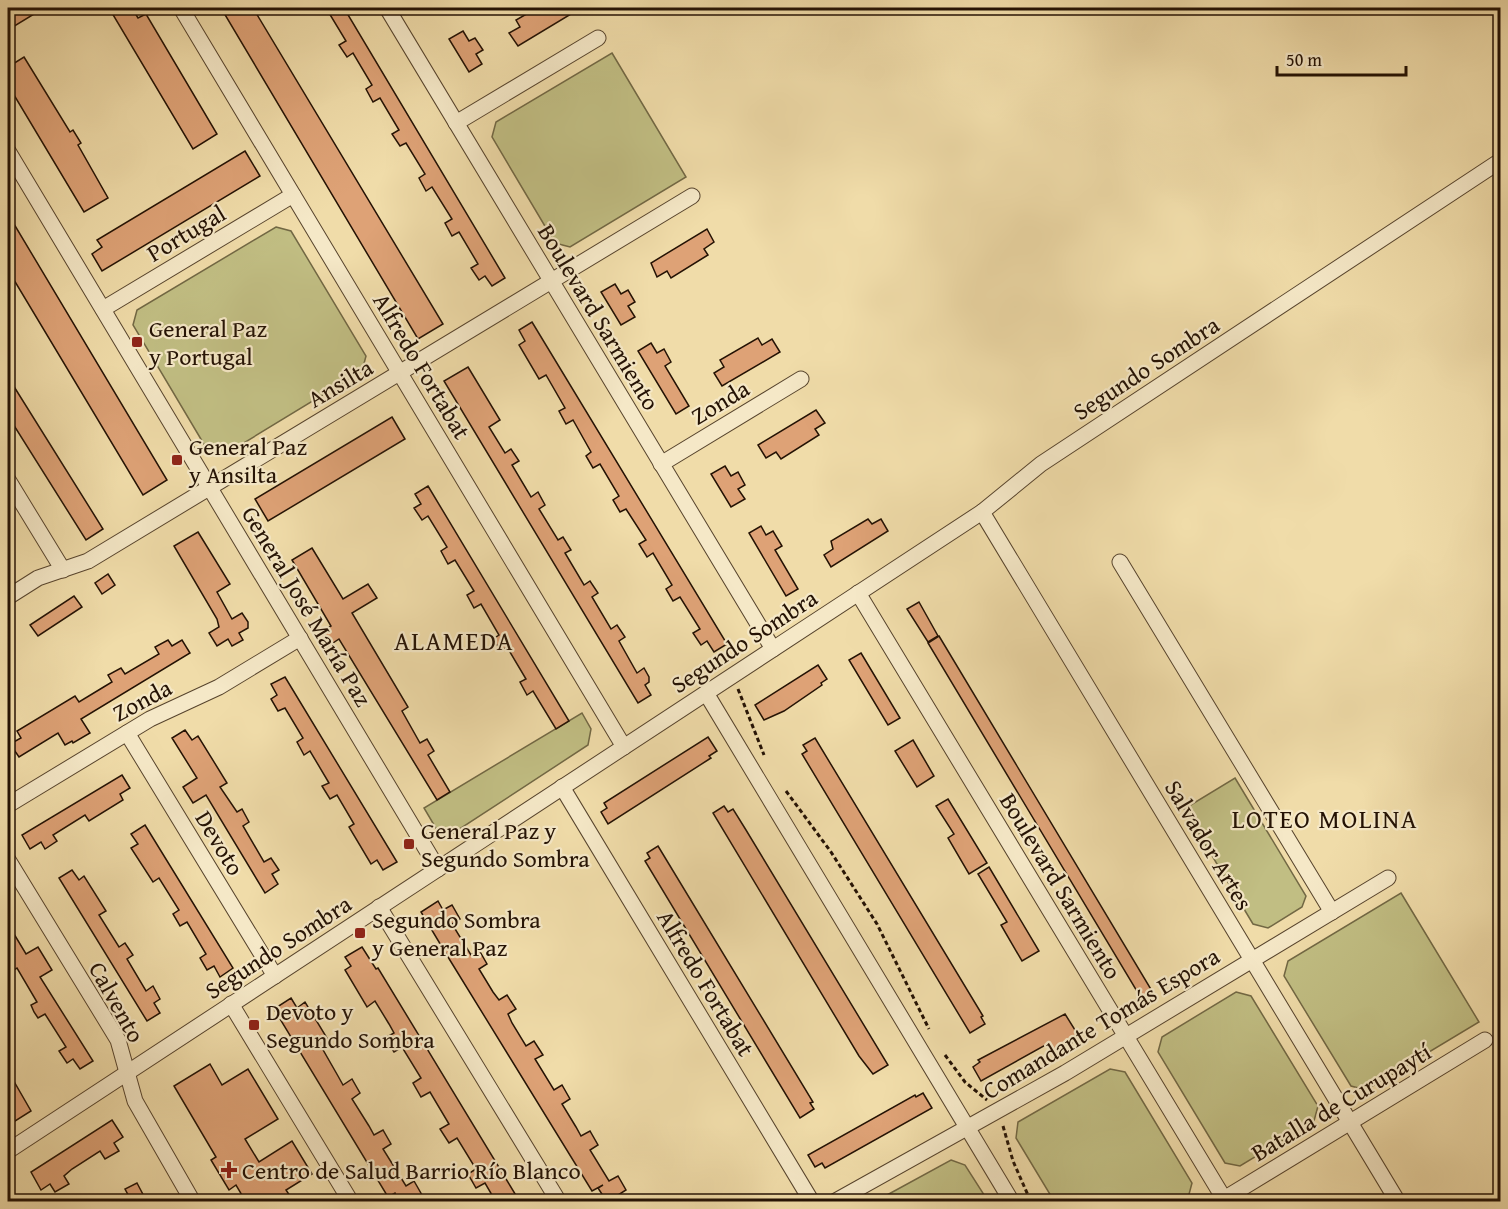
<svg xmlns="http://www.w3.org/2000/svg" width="1508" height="1209" font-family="'Gentium Book Plus',serif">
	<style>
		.green { fill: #c1be83; stroke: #726844; stroke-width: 1.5 }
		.building { fill: #dea276; stroke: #241204; stroke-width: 1.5 }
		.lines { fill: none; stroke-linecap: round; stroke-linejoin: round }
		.minor-casing { stroke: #57442d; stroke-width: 17 }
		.path { stroke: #241204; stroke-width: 3; stroke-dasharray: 4.5 3; stroke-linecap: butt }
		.minor { stroke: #f5e8c7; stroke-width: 15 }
		.poi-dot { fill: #8f2418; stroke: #f5e8c7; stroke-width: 2 }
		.labels { text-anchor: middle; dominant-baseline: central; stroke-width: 4.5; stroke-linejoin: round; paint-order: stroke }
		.street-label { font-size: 24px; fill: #241204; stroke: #f5e8c7 }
		.poi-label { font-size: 24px; fill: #241204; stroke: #f5e8c7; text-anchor: start }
		.neighbourhood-label { font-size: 26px; letter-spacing: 1.5px; fill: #241204; stroke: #f5e8c7 }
	</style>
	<rect width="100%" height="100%" fill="#f0dca9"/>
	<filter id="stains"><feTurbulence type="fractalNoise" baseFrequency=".00333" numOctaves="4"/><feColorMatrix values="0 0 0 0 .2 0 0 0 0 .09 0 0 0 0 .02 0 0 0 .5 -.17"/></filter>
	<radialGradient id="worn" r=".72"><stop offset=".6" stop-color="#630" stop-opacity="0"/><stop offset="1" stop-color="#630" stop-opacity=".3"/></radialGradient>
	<g class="green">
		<path d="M 612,53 L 686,177 L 570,247 L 555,243 L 492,137 L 496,122 Z"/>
		<path d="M 276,227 L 291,231 L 366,356 L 362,371 L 224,455 L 208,451 L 133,325 L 137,310 Z"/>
		<path d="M 582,713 L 591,729 L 588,745 L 452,834 L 437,830 L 424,808 Z"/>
		<path d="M 1235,778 L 1306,896 L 1302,907 L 1268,928 L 1253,924 L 1184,809 Z"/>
		<path d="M 1401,893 L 1479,1022 L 1366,1090 L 1351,1086 L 1284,976 L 1288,961 Z"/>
		<path d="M 1236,992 L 1251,996 L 1318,1106 L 1314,1121 L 1240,1166 L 1225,1163 L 1158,1052 L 1162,1037 Z"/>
		<path d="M 1110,1069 L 1125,1072 L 1192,1183 L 1188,1198 L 1182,1201 L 1054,1201 L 1016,1138 L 1018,1122 Z"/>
		<path d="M 951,1160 L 965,1165 L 988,1201 L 876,1201 Z"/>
	</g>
	<g class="building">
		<path d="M 8,8 L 44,8 L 8,30 Z"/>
		<path d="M 109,8 L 132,8 L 138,18 L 146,14 L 217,134 L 193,149 Z"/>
		<path d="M 221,8 L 253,8 L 443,324 L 418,339 Z"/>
		<path d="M 326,8 L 344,8 L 505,278 L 492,286 L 485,276 L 479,280 L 471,268 L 478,264 L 459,232 L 452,236 L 445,223 L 452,219 L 432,187 L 426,191 L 419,178 L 425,174 L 406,143 L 400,146 L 392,134 L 399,130 L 380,98 L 373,102 L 366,89 L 372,85 L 353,53 L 347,57 L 339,45 L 346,41 Z"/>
		<path d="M 537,8 L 581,8 L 518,46 L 509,33 L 520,27 L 516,20 Z"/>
		<path d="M 463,31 L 469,41 L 475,38 L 483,50 L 476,54 L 482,64 L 469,72 L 449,39 Z"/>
		<path d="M 24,57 L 70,132 L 73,130 L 81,143 L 78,145 L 108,198 L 84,212 L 8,85 L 8,67 Z"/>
		<path d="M 245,151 L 260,176 L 102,271 L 92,254 L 102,247 L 97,240 Z"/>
		<path d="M 8,214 L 167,480 L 143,495 L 8,270 Z"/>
		<path d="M 707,229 L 714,242 L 704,249 L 708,255 L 671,278 L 667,271 L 657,277 L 651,263 Z"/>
		<path d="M 615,284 L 621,294 L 628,290 L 635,302 L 628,306 L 635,317 L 621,325 L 601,292 Z"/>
		<path d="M 532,322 L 727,644 L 714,652 L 707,641 L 701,645 L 693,633 L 700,629 L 680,597 L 673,601 L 666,589 L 672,585 L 653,553 L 647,557 L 639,544 L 646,540 L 626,509 L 620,512 L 613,500 L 619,496 L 600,464 L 593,468 L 586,456 L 591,452 L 573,420 L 566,424 L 559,411 L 565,408 L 546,375 L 539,379 L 519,345 L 525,341 L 519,330 Z"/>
		<path d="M 758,338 L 762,345 L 772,339 L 780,352 L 722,386 L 714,373 L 724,367 L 720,360 Z"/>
		<path d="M 651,343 L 657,353 L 664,349 L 671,362 L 665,366 L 689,406 L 676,414 L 638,351 Z"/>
		<path d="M 468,367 L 500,420 L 489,427 L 505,453 L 511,449 L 519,461 L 512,465 L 531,497 L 538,492 L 545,505 L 539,509 L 558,540 L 563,537 L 571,550 L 565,553 L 584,585 L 590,581 L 598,593 L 592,597 L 611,629 L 617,625 L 625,637 L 619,641 L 637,673 L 644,668 L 649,677 L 649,682 L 645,685 L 651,695 L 638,703 L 444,381 Z"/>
		<path d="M 8,377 L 103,529 L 86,540 L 8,416 Z"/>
		<path d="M 816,410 L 825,423 L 815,429 L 819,435 L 781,459 L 776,452 L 766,458 L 758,445 Z"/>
		<path d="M 392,417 L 405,439 L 268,521 L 255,499 Z"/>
		<path d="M 725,466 L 731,476 L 738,472 L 745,485 L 738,489 L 745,499 L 731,507 L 711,474 Z"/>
		<path d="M 428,486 L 569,721 L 556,729 L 533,691 L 527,695 L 520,682 L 526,679 L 507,647 L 501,651 L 493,639 L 499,635 L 481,604 L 474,608 L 467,595 L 474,591 L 455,560 L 448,564 L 441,551 L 447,547 L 428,516 L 422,520 L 414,508 L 421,504 L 415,494 Z"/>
		<path d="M 868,519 L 872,524 L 881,519 L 888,531 L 831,567 L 824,555 L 833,549 L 831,541 Z"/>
		<path d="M 761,526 L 766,535 L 773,531 L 782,546 L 775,550 L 798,589 L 786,596 L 749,533 Z"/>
		<path d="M 198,532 L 230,584 L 217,592 L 232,619 L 242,613 L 248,622 L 248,628 L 239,633 L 243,640 L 232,646 L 228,639 L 217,646 L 209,633 L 219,627 L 217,619 L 174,546 Z"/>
		<path d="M 312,548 L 343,599 L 368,584 L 377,598 L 352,613 L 408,707 L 402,711 L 420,743 L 427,739 L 434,751 L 428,755 L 450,792 L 437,800 L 339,639 L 327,647 L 319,633 L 331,626 L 292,560 Z"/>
		<path d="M 108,574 L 115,585 L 102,594 L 95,583 Z"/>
		<path d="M 74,596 L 82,607 L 38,636 L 30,625 Z"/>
		<path d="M 919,602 L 938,636 L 928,642 L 907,609 Z"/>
		<path d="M 939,636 L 1155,996 L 1144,1003 L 928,643 Z"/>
		<path d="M 168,640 L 172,646 L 182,640 L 190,653 L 81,719 L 90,733 L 73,743 L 72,741 L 65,745 L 58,733 L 19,757 L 10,744 L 21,738 L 17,731 L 75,696 L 79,702 L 102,688 L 112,682 L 108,675 L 121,668 L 125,674 L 159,654 L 155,647 Z"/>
		<path d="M 861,653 L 900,718 L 888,725 L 849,660 Z"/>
		<path d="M 818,665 L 827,679 L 821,683 L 822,685 L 784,711 L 764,720 L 755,705 Z"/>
		<path d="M 285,677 L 397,862 L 383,870 L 377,860 L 371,864 L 349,827 L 354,824 L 337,795 L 330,799 L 322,786 L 329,783 L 310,751 L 304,755 L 297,742 L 303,738 L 285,708 L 278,711 L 271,699 L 277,695 L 271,684 Z"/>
		<path d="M 185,730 L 192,740 L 198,736 L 227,783 L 220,787 L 237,812 L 242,809 L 249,822 L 243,826 L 264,862 L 271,858 L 279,870 L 272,874 L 278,884 L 265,893 L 206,795 L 193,803 L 183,787 L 197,778 L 172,738 Z"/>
		<path d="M 708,737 L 717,751 L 709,756 L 711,758 L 608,824 L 601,812 L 607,808 L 604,803 Z"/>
		<path d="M 815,738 L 983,1016 L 981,1017 L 985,1024 L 970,1033 L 802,754 L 807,751 L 803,745 Z"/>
		<path d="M 913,740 L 934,776 L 917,787 L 895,751 Z"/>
		<path d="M 122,775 L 130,788 L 120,794 L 123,800 L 89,821 L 85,815 L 53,835 L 57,841 L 45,849 L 41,842 L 30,849 L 22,835 Z"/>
		<path d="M 948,799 L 987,863 L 969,874 L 948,838 L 954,834 L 936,806 Z"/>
		<path d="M 724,806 L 728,812 L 733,809 L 746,830 L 888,1065 L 873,1074 L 859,1056 L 713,813 Z"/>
		<path d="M 145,825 L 233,968 L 220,977 L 214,966 L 207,970 L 200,958 L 206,954 L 187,922 L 180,926 L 173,914 L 179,910 L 159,878 L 153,882 L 131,848 L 138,844 L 131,834 Z"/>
		<path d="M 658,846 L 813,1102 L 810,1103 L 814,1109 L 800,1118 L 645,861 L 650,858 L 647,853 Z"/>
		<path d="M 989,867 L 1039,951 L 1022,961 L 1001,925 L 1007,922 L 978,874 Z"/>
		<path d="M 72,870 L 79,880 L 84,876 L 106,911 L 99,915 L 119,947 L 125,943 L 133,955 L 127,959 L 146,991 L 153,986 L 160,999 L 154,1003 L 160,1013 L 147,1021 L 59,878 Z"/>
		<path d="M 438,901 L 443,910 L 452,905 L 460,919 L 452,924 L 471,955 L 479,950 L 487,964 L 479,969 L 493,992 L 499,1000 L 507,995 L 516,1009 L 508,1014 L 512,1023 L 526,1046 L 534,1041 L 543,1055 L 535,1059 L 554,1090 L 562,1085 L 570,1099 L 562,1104 L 576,1127 L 581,1136 L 590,1131 L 598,1145 L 590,1150 L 609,1181 L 618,1176 L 626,1190 L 618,1195 L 622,1202 L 607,1202 L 598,1188 L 603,1185 L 592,1191 L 448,957 L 421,912 Z"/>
		<path d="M 8,924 L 26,954 L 38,947 L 52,970 L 40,977 L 93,1061 L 80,1069 L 73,1059 L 67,1063 L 59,1051 L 66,1047 L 45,1014 L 38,1018 L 34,1012 L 31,1005 L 37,1002 L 17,968 L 8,974 Z"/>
		<path d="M 362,947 L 376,969 L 378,968 L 520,1202 L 496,1202 L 485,1183 L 476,1188 L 468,1174 L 476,1169 L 457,1138 L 449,1143 L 440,1129 L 449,1124 L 430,1092 L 421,1097 L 413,1083 L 421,1078 L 402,1047 L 394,1052 L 385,1038 L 394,1033 L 389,1024 L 375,1001 L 367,1007 L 345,970 L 351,966 L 345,957 Z"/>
		<path d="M 291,998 L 297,1008 L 305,1002 L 330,1043 L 322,1048 L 338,1076 L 343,1085 L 352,1079 L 360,1093 L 352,1099 L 369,1126 L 374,1135 L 383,1130 L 391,1144 L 383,1149 L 406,1186 L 414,1181 L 422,1195 L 412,1202 L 399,1202 L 395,1193 L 388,1197 L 274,1009 Z"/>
		<path d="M 1065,1014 L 1080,1038 L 1055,1053 L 1049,1043 L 981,1081 L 973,1067 L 980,1062 L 978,1060 Z"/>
		<path d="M 210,1064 L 222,1085 L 248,1069 L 278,1119 L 245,1139 L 259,1162 L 292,1141 L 312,1174 L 286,1190 L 294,1202 L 246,1202 L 236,1185 L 229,1190 L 211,1160 L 216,1157 L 174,1086 Z"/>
		<path d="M 8,1071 L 31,1111 L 12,1123 L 8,1115 Z"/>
		<path d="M 923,1093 L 932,1108 L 825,1168 L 822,1163 L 815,1167 L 808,1155 L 915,1095 L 916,1097 Z"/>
		<path d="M 112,1120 L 123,1137 L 114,1143 L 119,1151 L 105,1159 L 100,1151 L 72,1169 L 64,1176 L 69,1184 L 55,1192 L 50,1184 L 41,1190 L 31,1172 Z"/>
		<path d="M 137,1183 L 147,1202 L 132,1202 L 125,1189 Z"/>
	</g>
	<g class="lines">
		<defs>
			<g id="minor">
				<path d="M 181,8 L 624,747"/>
				<path d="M 387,8 L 773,649"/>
				<path d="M 456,123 L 598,38"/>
				<path d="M 8,151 L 438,869"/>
				<path d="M 103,309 L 293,195"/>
				<path d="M 661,464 L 801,379"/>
				<path d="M 8,480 L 63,570"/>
				<path d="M 982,512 L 1398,1202"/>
				<path d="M 1120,562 L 1332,912"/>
				<path d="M 858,593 L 1226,1202"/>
				<path d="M 8,597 L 38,578 L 88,561 L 692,196"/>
				<path d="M 706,693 L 1012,1202"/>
				<path d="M 127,733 L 275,976"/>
				<path d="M 562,787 L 812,1202"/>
				<path d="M 8,805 L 150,719 L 219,687 L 300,638"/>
				<path d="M 8,860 L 118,1040 L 135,1101 L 193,1202"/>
				<path d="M 379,907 L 559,1202"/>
				<path d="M 231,1004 L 351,1202"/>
				<path d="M 8,1151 L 982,512 L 1041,464 L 1500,161"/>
				<path d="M 834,1202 L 1065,1073 L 1388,878"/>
				<path d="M 1219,1202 L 1485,1040"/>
			</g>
		</defs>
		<use href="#minor" class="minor-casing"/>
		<g class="path">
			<path d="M 738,689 L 764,755"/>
			<path d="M 786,791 L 831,852 L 877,924 L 929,1029"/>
			<path d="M 945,1055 L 965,1082 L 987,1100"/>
			<path d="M 1003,1126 L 1013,1161 L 1031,1202"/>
		</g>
		<use href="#minor" class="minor"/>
	</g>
	<g class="poi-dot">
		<rect x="131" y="336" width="12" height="12" rx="3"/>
		<rect x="171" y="454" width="12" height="12" rx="3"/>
		<rect x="403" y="838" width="12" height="12" rx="3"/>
		<rect x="354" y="927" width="12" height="12" rx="3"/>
		<rect x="248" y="1019" width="12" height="12" rx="3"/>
		<path d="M226 1161h6v6h6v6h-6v6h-6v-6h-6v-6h6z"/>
	</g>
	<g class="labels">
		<g class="street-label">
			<text transform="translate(186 233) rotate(-31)">Portugal</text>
			<text transform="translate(599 317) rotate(59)">Boulevard Sarmiento</text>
			<text transform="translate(422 366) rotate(59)">Alfredo Fortabat</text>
			<text transform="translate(1146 368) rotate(-33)">Segundo Sombra</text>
			<text transform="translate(340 383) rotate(-31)">Ansilta</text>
			<text transform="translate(720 402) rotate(-31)">Zonda</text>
			<text transform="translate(307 606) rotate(59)">General José María Paz</text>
			<text transform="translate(744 641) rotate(-33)">Segundo Sombra</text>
			<text transform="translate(142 700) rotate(-28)">Zonda</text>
			<text transform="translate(220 843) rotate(59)">Devoto</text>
			<text transform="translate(1209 845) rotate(59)">Salvador Artes</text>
			<text transform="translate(1061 886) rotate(59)">Boulevard Sarmiento</text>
			<text transform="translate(278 947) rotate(-33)">Segundo Sombra</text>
			<text transform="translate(706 983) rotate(59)">Alfredo Fortabat</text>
			<text transform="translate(117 1002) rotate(61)">Calvento</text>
			<text transform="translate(1101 1023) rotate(-31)">Comandante Tomás Espora</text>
			<text transform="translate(1341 1102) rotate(-31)">Batalla de Curupaytí</text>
		</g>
		<g class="poi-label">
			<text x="149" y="328">General Paz<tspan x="149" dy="28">y Portugal</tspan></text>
			<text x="189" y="446">General Paz<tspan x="189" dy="28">y Ansilta</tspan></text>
			<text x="421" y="830">General Paz y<tspan x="421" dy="28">Segundo Sombra</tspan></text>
			<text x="372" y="919">Segundo Sombra<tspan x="372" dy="28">y General Paz</tspan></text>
			<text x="266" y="1011">Devoto y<tspan x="266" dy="28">Segundo Sombra</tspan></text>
			<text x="242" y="1170">Centro de Salud Barrio Río Blanco</text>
		</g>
		<g class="neighbourhood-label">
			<text x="454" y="640">ALAMEDA</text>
			<text x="1325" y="818">LOTEO MOLINA</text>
		</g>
	</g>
	<rect width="1508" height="1209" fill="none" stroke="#f0dca9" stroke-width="30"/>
	<rect x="9" y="9" width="1490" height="1191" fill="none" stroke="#241204" stroke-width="3"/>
	<rect x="15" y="15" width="1478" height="1179" fill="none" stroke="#241204" stroke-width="1.5"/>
	<path d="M1277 66v9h129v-9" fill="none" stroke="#241204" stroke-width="3"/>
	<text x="1286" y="66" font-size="18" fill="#241204" stroke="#f5e8c7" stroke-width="4.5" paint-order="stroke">50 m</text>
	<rect width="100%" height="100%" filter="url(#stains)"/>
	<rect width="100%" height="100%" fill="url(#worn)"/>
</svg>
